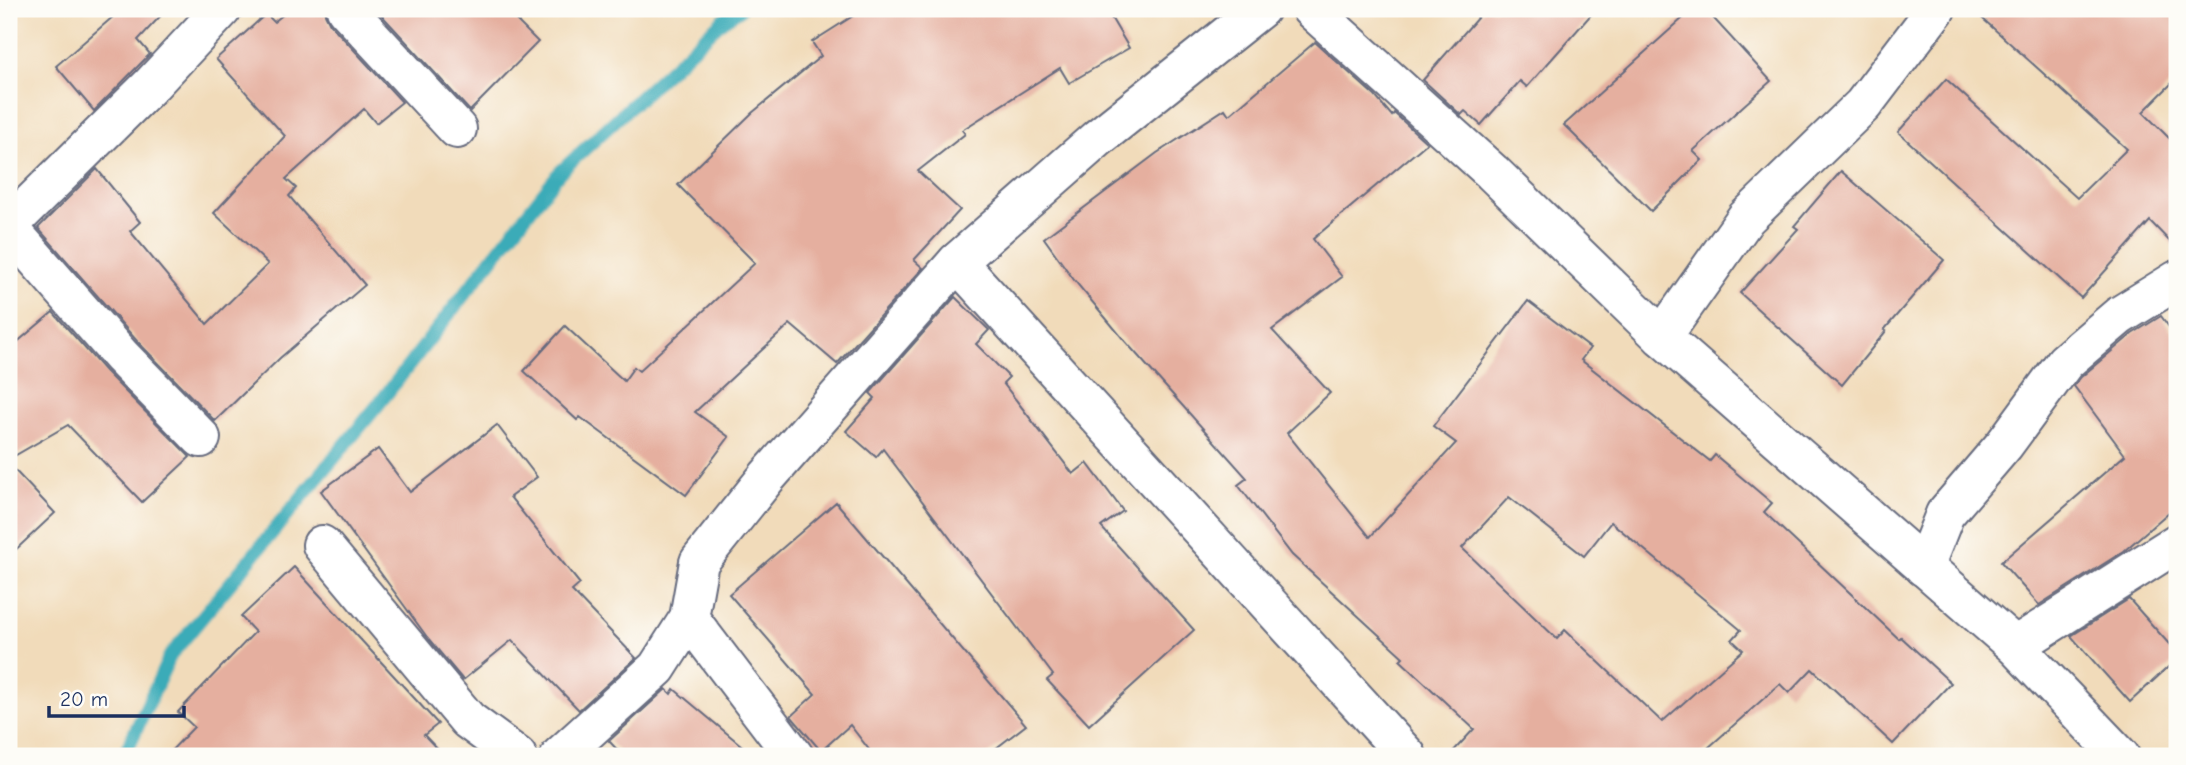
<svg xmlns="http://www.w3.org/2000/svg" width="2186" height="765" font-family="'Comic Neue',sans-serif">
	<style>
		.lines { fill: none; stroke-linecap: round; stroke-linejoin: round }
		.stream { stroke: #3babb8; stroke-width: 14 }
		.building { fill: #e5af9f; fill-rule: evenodd }
		.minor-casing { stroke: #666b7e; stroke-width: 42 }
		.minor { stroke: #fff; stroke-width: 38 }
	</style>
	<rect width="100%" height="100%" fill="#fdfcf7"/>
	<filter id="ink" filterUnits="userSpaceOnUse"><feTurbulence type="fractalNoise" baseFrequency=".0143" numOctaves="2"/><feDisplacementMap in="SourceGraphic" scale="14" xChannelSelector="R" yChannelSelector="G"/><feConvolveMatrix kernelMatrix="1 2 1 2 8 2 1 2 1" color-interpolation-filters="sRGB"/></filter>
	<filter id="wash" filterUnits="userSpaceOnUse"><feTurbulence type="fractalNoise" baseFrequency=".00686" numOctaves="4" result="noise"/><feDisplacementMap in="SourceGraphic" scale="28" xChannelSelector="R" yChannelSelector="G"/><feGaussianBlur stdDeviation="1.57" result="paint"/><feColorMatrix in="noise" values="0 0 0 0 0 0 0 0 0 0 0 0 0 0 0 0 0 1.4 0 .05"/><feComposite in="paint" operator="in"/></filter>
	<g filter="url(#wash)">
		<rect width="100%" height="100%" fill="#f1dbba"/>
		<g class="lines">
			<path class="stream" d="M 124,756 L 170,656 L 378,405 L 559,173 L 723,20 L 740,9"/>
		</g>
		<g id="blocks">
			<g class="building">
				<path d="M 122,9 L 167,9 L 138,40 L 150,54 L 94,111 L 56,66 Z"/>
				<path d="M 290,9 L 325,9 L 325,14 L 330,24 L 402,102 L 376,123 L 364,109 L 286,179 L 296,188 L 289,196 L 365,285 L 280,358 L 215,421 L 137,341 L 38,228 L 97,169 L 140,222 L 130,231 L 207,324 L 268,264 L 214,213 L 285,136 L 216,59 L 266,14 L 274,22 Z"/>
				<path d="M 376,9 L 505,9 L 538,42 L 470,111 Z"/>
				<path d="M 864,9 L 1106,9 L 1129,48 L 1069,83 L 1060,68 L 962,130 L 965,134 L 918,171 L 960,210 L 914,260 L 923,268 L 837,364 L 790,324 L 695,412 L 729,437 L 686,495 L 580,417 L 577,420 L 524,371 L 565,326 L 624,381 L 634,367 L 639,371 L 755,263 L 678,185 L 752,113 L 821,56 L 812,42 Z"/>
				<path d="M 1485,9 L 1596,9 L 1527,87 L 1520,81 L 1481,125 L 1465,111 L 1461,115 L 1423,80 Z"/>
				<path d="M 1693,9 L 1705,9 L 1771,81 L 1693,151 L 1702,160 L 1651,211 L 1564,125 Z"/>
				<path d="M 1972,9 L 2177,9 L 2177,78 L 2143,112 L 2177,146 L 2177,249 L 2150,221 L 2081,298 L 1898,132 L 1946,79 L 2077,198 L 2127,149 Z"/>
				<path d="M 1315,42 L 1375,96 L 1392,116 L 1394,113 L 1427,143 L 1313,239 L 1342,277 L 1272,330 L 1330,393 L 1287,433 L 1370,537 L 1456,443 L 1433,426 L 1528,301 L 1590,348 L 1581,360 L 1710,461 L 1715,455 L 1772,503 L 1764,512 L 1899,639 L 1901,637 L 1951,683 L 1893,744 L 1812,669 L 1789,693 L 1780,684 L 1699,756 L 1449,756 L 1474,729 L 1400,660 L 1403,657 L 1292,555 L 1238,485 L 1247,478 L 1124,340 L 1074,280 L 1044,238 L 1157,153 L 1225,109 L 1229,115 ZM 1509,497 L 1584,556 L 1611,522 L 1741,630 L 1732,640 L 1743,650 L 1662,722 L 1565,630 L 1557,639 L 1462,548 Z"/>
				<path d="M 1841,171 L 1944,260 L 1884,330 L 1886,331 L 1842,385 L 1740,293 L 1798,229 L 1794,226 Z"/>
				<path d="M 955,297 L 989,330 L 976,344 L 1009,377 L 1003,383 L 1073,474 L 1087,463 L 1123,511 L 1101,527 L 1194,630 L 1089,725 L 1047,680 L 1053,675 L 883,449 L 876,457 L 846,431 L 875,398 L 870,393 Z"/>
				<path d="M 53,312 L 105,371 L 190,457 L 142,502 L 68,425 L 9,459 L 9,349 Z"/>
				<path d="M 2161,316 L 2177,338 L 2177,505 L 2124,551 L 2039,605 L 2001,562 L 2125,455 L 2074,386 L 2081,377 L 2132,334 Z"/>
				<path d="M 497,425 L 537,477 L 510,497 L 580,584 L 572,591 L 636,658 L 579,710 L 512,640 L 463,680 L 427,637 L 321,491 L 378,449 L 410,492 Z"/>
				<path d="M 9,464 L 55,513 L 9,556 Z"/>
				<path d="M 836,502 L 1026,725 L 986,756 L 874,756 L 850,725 L 821,751 L 791,716 L 815,694 L 729,594 Z"/>
				<path d="M 294,567 L 438,724 L 424,735 L 444,756 L 166,756 L 194,727 L 178,712 L 255,632 L 241,617 Z"/>
				<path d="M 2129,599 L 2177,653 L 2177,659 L 2130,702 L 2071,636 Z"/>
				<path d="M 666,689 L 671,694 L 674,689 L 754,756 L 623,756 L 609,741 Z"/>
			</g>
		</g>
	</g>
	<g filter="url(#ink)">
		<use href="#blocks" fill-opacity="0" stroke="#666b7e" stroke-width="2"/>
		<g class="lines">
			<defs>
				<g id="minor">
					<path d="M 346,9 L 457,129"/>
					<path d="M 1311,9 L 1492,172 L 1662,337 L 2015,646 L 2120,756"/>
					<path d="M 9,225 L 151,85 L 222,9"/>
					<path d="M 9,228 L 121,356 L 201,438"/>
					<path d="M 957,262 L 1407,756"/>
					<path d="M 1662,337 L 1746,218 L 1863,105 L 1936,9"/>
					<path d="M 322,545 L 468,720 L 517,756"/>
					<path d="M 1924,567 L 1945,514 L 2004,445 L 2065,362 L 2119,316 L 2177,280"/>
					<path d="M 689,618 L 794,756"/>
					<path d="M 2015,646 L 2177,543"/>
					<path d="M 560,756 L 657,668 L 689,618 L 699,562 L 767,477 L 957,262 L 1098,138 L 1260,9"/>
				</g>
			</defs>
			<use href="#minor" class="minor-casing"/>
			<use href="#minor" class="minor"/>
		</g>
	</g>
	<rect width="2186" height="765" fill="none" stroke="#fdfcf7" stroke-width="35"/>
	<path d="M49 706v10h135v-10" fill="none" stroke="#1b2f5e" stroke-width="3.5"/>
	<text x="60" y="706" font-size="21" fill="#1b2f5e" stroke="#fdfcf7" stroke-width="5" paint-order="stroke">20 m</text>
</svg>
